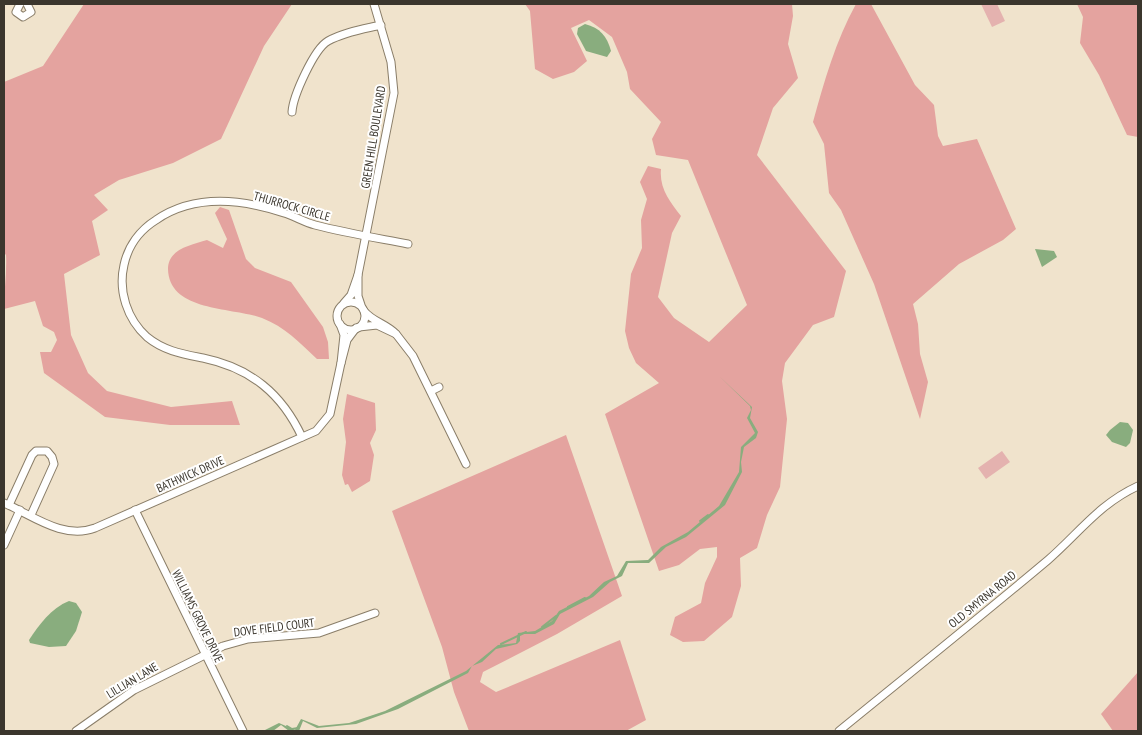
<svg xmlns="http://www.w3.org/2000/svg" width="1142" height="735" font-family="'PT Sans Narrow',sans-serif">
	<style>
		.green { fill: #e4b2af }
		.forest { fill: #e4a39f }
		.water { fill: #89ad7e }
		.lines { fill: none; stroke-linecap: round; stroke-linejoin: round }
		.stream { stroke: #89ad7e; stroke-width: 2 }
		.minor-casing { stroke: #8a7e69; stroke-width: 9 }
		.minor { stroke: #fff; stroke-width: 7 }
		.labels { text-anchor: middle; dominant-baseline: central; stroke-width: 4; stroke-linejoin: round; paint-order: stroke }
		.street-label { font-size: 12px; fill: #3b362d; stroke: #fff }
	</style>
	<rect width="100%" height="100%" fill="#f0e3cc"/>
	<g class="green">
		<path d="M 981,4 L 997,4 L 1005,21 L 992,27 Z"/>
		<path d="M 1002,451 L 1010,462 L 986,479 L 978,468 Z"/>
	</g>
	<g class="forest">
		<path d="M 84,4 L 292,4 L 264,46 L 221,139 L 173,163 L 119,180 L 94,195 L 108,210 L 92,221 L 100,255 L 64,274 L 71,335 L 88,373 L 107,391 L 171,407 L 232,401 L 240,425 L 170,425 L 105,417 L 44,373 L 40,352 L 51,352 L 57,340 L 54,332 L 43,326 L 35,301 L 4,309 C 4,290 7,273 6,255 L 4,253 L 4,82 L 43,66 Z"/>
		<path d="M 525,4 L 792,4 L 793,16 L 788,44 L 798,78 L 773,108 L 757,155 L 846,271 L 834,317 L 813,325 L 785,363 L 782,381 L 787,419 L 780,487 L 767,515 L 757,548 L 740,558 L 741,586 L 732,617 L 704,641 L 683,642 L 670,635 L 675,617 L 701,603 L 705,583 L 717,557 L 717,547 L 700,549 L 679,565 L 659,571 L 605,414 L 659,383 L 636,363 L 629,348 L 625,331 L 631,274 L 642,248 L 641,220 L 647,199 L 640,182 L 648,166 L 661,169 C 659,188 670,202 681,216 L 672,233 L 658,297 L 674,318 L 709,342 L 747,305 L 688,160 L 656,155 L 652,139 L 661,122 L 630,89 L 627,72 L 612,37 L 589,20 L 571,28 L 587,61 L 574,72 L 553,79 L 535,69 L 530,11 Z"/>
		<path d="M 856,4 L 871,4 L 915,85 L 934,105 L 938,136 L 943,146 L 977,139 L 1016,229 L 1003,240 L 959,264 L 913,304 L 918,324 L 920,354 L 928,382 L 920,419 L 874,284 L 841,210 L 829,193 L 824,144 L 813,122 C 824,82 836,40 856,4 Z"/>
		<path d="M 1077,4 L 1138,4 L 1138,137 L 1127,135 L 1099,75 L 1080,43 L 1083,17 Z"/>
		<path d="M 220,207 L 229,210 L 246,259 L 255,268 L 291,282 L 323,327 L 328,342 L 329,359 L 317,359 C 299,342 285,327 262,318 C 232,307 169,312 168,269 C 168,249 191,245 207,240 L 223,248 L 227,239 L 215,213 Z"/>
		<path d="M 347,394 L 375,403 L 376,430 L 370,443 L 374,455 L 370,481 L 352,492 L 348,484 L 345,485 L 342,475 L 346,442 L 343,419 Z"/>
		<path d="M 566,435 L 622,596 L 557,634 L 483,672 L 480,682 L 496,692 L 620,640 L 646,720 L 626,731 L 469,731 L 454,692 L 442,647 L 392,511 Z"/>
		<path d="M 1138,672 L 1138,731 L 1113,731 L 1101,714 Z"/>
	</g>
	<g class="water">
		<path d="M 585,24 C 600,28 607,36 611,51 L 607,57 L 586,51 L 577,34 L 578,28 Z"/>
		<path d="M 1035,249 L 1054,251 L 1057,257 L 1042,267 Z"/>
		<path d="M 719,376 L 752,407 L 750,418 L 758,432 L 756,438 L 744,447 L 741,462 L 742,472 L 725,505 L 686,537 L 666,547 L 649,563 L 628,563 L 622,576 L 610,582 L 593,597 L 560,614 L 554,624 L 535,634 L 520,634 L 520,641 L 517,644 L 496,649 L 482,662 L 472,666 L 468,673 L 398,709 L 356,724 L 317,728 L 303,721 L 299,731 L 289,731 L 281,725 L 273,731 L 263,731 L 279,723 L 295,730 L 301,719 L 319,726 L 349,723 L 385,711 L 466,671 L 498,645 L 516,643 L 518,633 L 535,631 L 552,621 L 559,611 L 589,596 L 604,582 L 617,576 L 626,561 L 648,560 L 661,547 L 688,532 L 719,506 L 739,472 L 741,447 L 755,433 L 747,418 L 751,410 L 750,406 Z"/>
		<path d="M 1120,422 L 1128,423 L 1133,430 L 1130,443 L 1126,447 L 1112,442 L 1106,435 L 1110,430 Z"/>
		<path d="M 69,601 L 76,603 L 82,612 L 76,631 L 66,646 L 49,647 L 30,643 L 29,640 C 39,625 51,608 69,601 Z"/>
	</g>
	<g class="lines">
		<g class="stream">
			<path d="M 700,521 L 708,515"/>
			<path d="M 568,607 L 585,598"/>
			<path d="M 542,627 L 556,616"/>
			<path d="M 501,644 L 526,632"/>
			<path d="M 287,726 L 292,729 L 298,728"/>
		</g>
		<defs>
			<g id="minor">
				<path d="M 20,4 L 16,12 L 23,17 L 31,12 L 27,4"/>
				<path d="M 292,112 C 293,96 314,49 328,41 C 344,32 364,29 381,25"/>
				<path d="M 358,275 L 394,93 L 391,62 L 374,4"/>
				<circle cx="351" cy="316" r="14"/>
				<path d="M 344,303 L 351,295 L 358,275 L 358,296 L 361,305"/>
				<path d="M 340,324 L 344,335 L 341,363 L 347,340 L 356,328"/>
				<path d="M 359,327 L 377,325 L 396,334 C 387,324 373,322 364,311"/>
				<path d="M 396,334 L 413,356 L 466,464"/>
				<path d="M 431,391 L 439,387"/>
				<path d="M 302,437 C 282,394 251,368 203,358 C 183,354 164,351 147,337 C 127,319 118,291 124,265 C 128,246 140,230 156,220 C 194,194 242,199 284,213 C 294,216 304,222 315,225 C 346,233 377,238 408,244"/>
				<path d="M 4,503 C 32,515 63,540 95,528 L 316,431 L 330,414 L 341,363"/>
				<path d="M 9,505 L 32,455 L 36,451 L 47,451 L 52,457 L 54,464 L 31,515"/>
				<path d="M 135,510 L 243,731"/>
				<path d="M 4,545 L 20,510"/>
				<path d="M 76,731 L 134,690 L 223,646 L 248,639 L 319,633 L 375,613"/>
				<path d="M 839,731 C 909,674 979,618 1048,560 C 1079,533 1099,504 1138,486"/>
			</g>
		</defs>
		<use href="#minor" class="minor-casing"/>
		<use href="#minor" class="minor"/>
	</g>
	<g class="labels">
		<g class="street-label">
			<text transform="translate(373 137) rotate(-81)">GREEN HILL BOULEVARD</text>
			<text transform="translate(292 206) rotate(16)">THURROCK CIRCLE</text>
			<text transform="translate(190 474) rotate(-24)">BATHWICK DRIVE</text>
			<text transform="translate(982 599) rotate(-39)">OLD SMYRNA ROAD</text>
			<text transform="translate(198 616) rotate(64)">WILLIAMS GROVE DRIVE</text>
			<text transform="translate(274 627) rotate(-7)">DOVE FIELD COURT</text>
			<text transform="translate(132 680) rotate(-31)">LILLIAN LANE</text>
		</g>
	</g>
	<rect width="1142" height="735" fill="none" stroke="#3b362d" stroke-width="10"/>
</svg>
